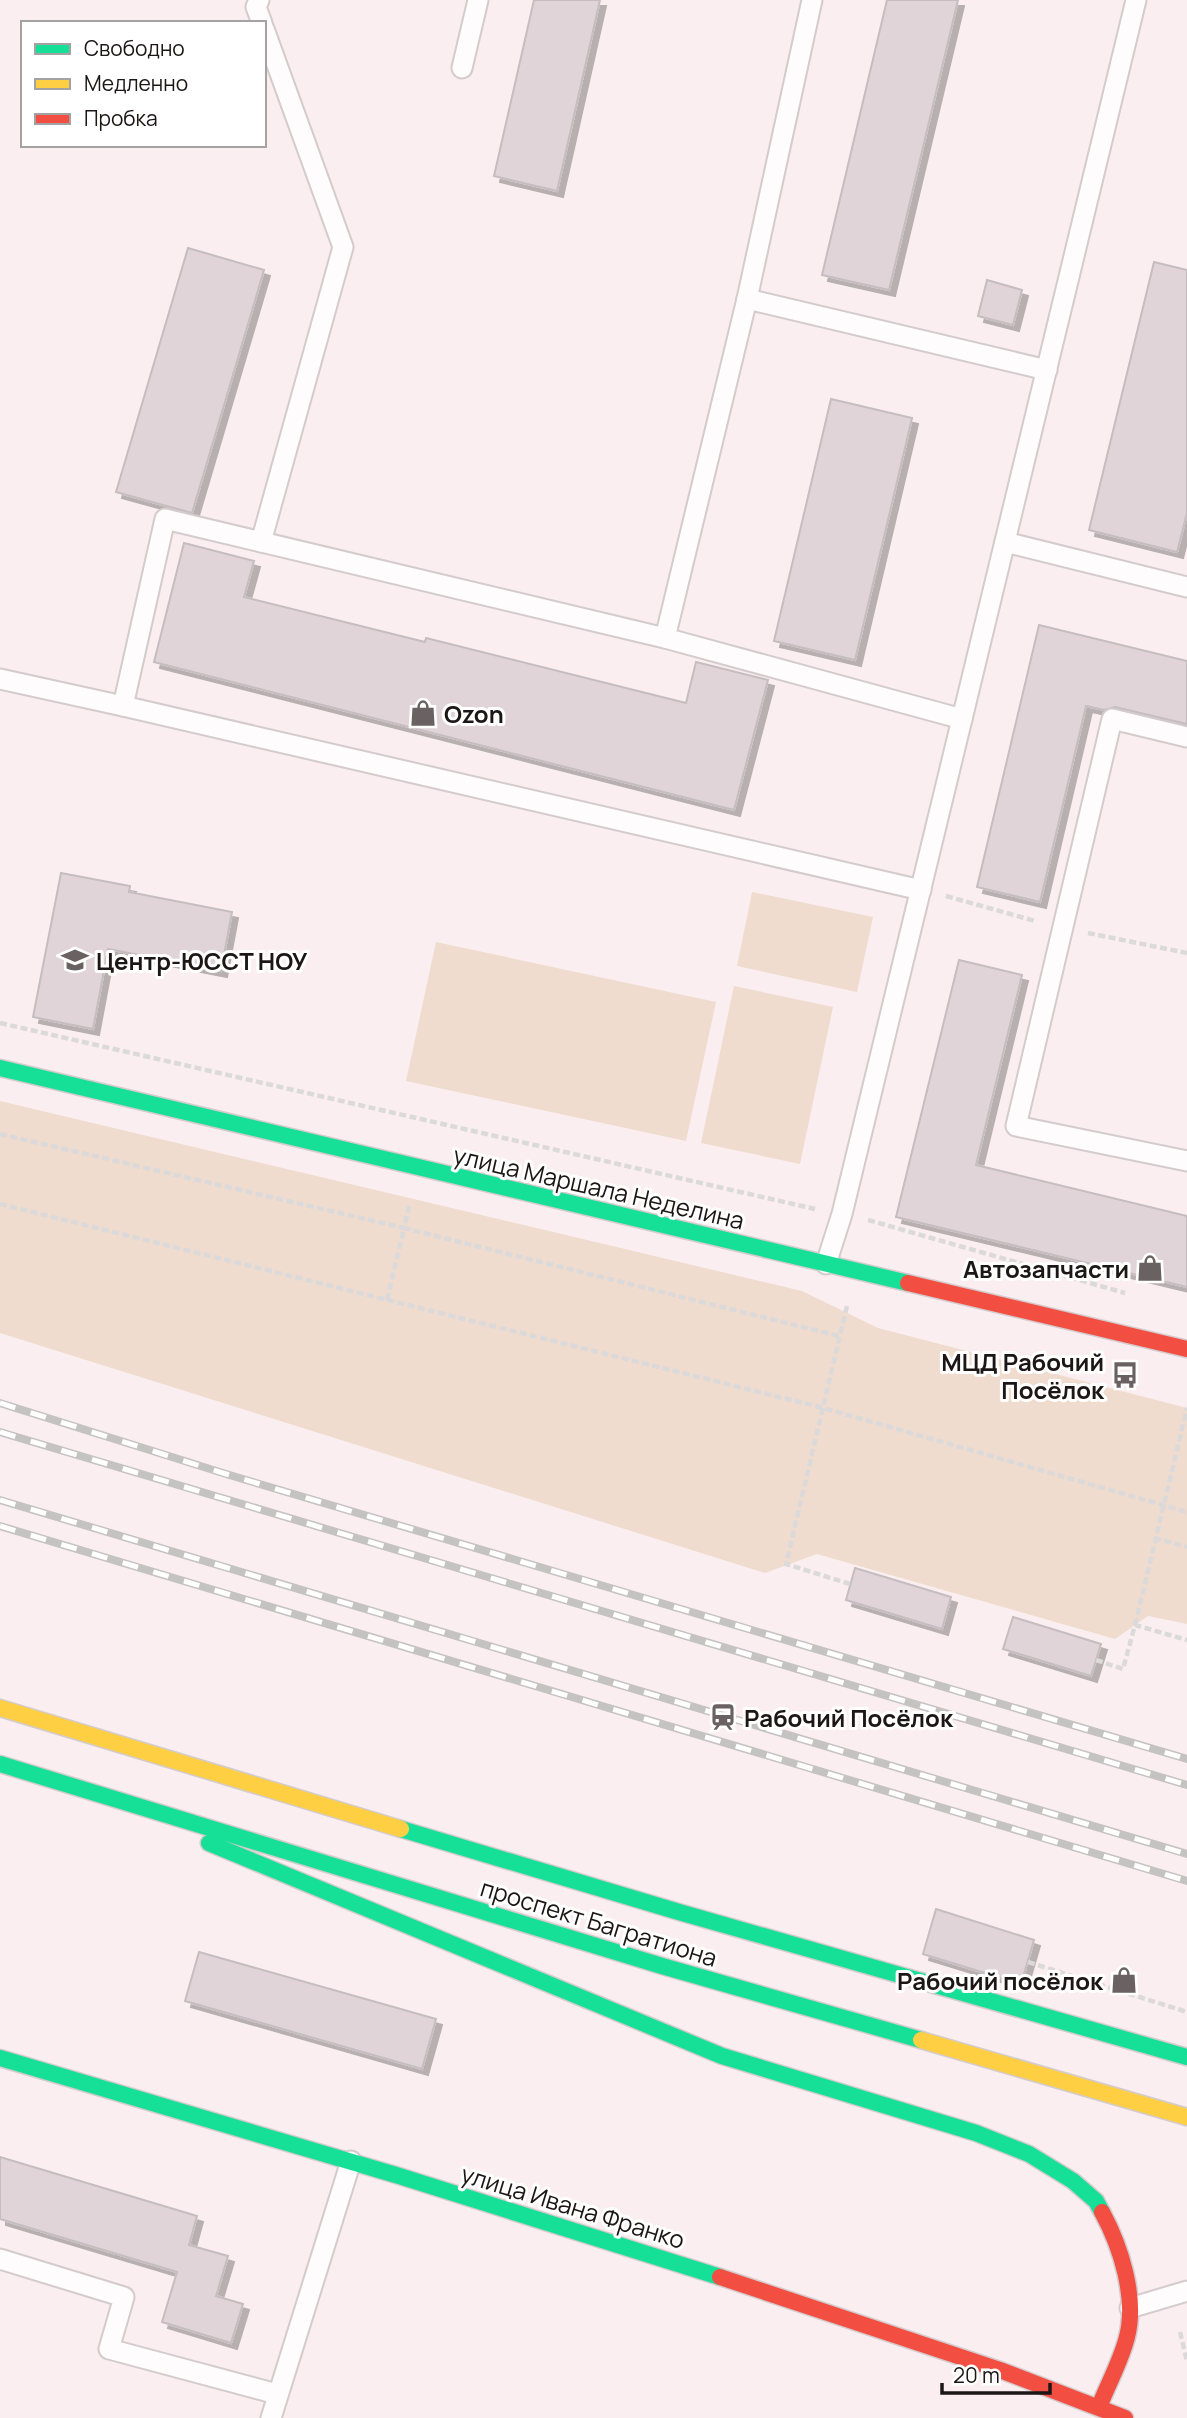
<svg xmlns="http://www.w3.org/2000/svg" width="1187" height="2418" font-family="Manrope,sans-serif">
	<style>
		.green { fill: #efdcce }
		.building { fill: #e1d4d9; stroke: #c5bdc0; stroke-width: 2; filter: url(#shadow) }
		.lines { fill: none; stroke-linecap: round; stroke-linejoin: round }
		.lane-casing { stroke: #d4cbcc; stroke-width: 23 }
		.fast-casing { stroke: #d4cbcc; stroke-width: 19 }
		.slow-casing { stroke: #d4cbcc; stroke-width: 19 }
		.jam-casing { stroke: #d4cbcc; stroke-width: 19 }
		.path { stroke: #dbd9d9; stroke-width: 4.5; stroke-dasharray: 7 3.5; stroke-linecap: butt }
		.lane { stroke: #fefcfd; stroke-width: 19 }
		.fast { stroke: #16e098; stroke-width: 16 }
		.slow { stroke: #ffcf43; stroke-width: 16 }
		.jam { stroke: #f24e42; stroke-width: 16 }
		.rail-casing { stroke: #c5c2c2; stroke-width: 8 }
		.rail { stroke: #fff; stroke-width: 5; stroke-dasharray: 16; stroke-linecap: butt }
		.labels { text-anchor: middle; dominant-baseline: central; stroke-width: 6; stroke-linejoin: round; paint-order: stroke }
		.poi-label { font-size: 24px; font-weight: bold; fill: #1c1616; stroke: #fff; text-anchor: start }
		.street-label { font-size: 24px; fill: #1c1616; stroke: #fff }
	</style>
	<defs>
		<filter id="shadow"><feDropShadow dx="6" dy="6" stdDeviation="0" flood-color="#0004"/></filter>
	</defs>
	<rect width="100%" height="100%" fill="#faeef0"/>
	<g class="green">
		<path d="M 752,892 L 873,917 L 857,992 L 737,966 Z"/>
		<path d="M 436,942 L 716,1002 L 686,1141 L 406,1081 Z"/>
		<path d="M 734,986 L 833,1007 L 800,1164 L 701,1143 Z"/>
		<path d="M 0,1101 L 802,1291 L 878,1328 L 1187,1408 L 1187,1624 L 1148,1616 L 1115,1639 L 817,1554 L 765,1573 L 0,1333 Z"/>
	</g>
	<g class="building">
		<path d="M 534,0 L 600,0 L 557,191 L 494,176 Z"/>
		<path d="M 887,0 L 958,0 L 889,290 L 822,275 Z"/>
		<path d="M 188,248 L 264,270 L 192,513 L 116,492 Z"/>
		<path d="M 1154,262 L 1187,270 L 1187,513 L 1177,552 L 1089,530 Z"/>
		<path d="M 987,280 L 1022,290 L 1013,325 L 978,316 Z"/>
		<path d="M 831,399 L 912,418 L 855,660 L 774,641 Z"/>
		<path d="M 184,543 L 254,561 L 244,597 L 425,642 L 426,638 L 686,703 L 696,662 L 768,680 L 734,810 L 154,662 Z"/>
		<path d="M 1039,625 L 1187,661 L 1187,724 L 1115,707 L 1104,710 L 1086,706 L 1040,902 L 977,887 Z"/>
		<path d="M 61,873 L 130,886 L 129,892 L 232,912 L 221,971 L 108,949 L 93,1029 L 33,1017 Z"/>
		<path d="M 959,960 L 1022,975 L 976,1165 L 1187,1216 L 1187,1287 L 896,1217 Z"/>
		<path d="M 855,1568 L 951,1597 L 942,1629 L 846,1600 Z"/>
		<path d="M 1013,1617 L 1101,1644 L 1091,1676 L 1003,1649 Z"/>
		<path d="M 936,1909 L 1034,1940 L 1021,1984 L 923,1954 Z"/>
		<path d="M 199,1952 L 436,2019 L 422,2069 L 185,2001 Z"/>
		<path d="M 0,2157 L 197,2216 L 189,2245 L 228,2256 L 216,2296 L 243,2304 L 231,2343 L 162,2322 L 177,2272 L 0,2219 Z"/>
	</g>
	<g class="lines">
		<defs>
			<g id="lane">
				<path d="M 259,0 L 256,7 L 262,23"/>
				<path d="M 462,68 L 478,0"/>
				<path d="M 747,299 L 1047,370"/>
				<path d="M 261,542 L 343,247 L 264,29"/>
				<path d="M 1005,542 L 1187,587"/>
				<path d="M 665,638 L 747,299 L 812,0"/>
				<path d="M 0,679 L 123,706"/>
				<path d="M 1187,737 L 1112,719 L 1016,1126 L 1187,1161"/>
				<path d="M 921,890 L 123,706 L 165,519 L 665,638 L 962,719 L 1136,0"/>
				<path d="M 826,1264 L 842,1214 L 962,719"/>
				<path d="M 0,2259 L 124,2297 L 109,2349 L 277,2394"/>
				<path d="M 1130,2308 L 1187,2291"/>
				<path d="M 271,2418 L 351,2161"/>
			</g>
			<g id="fast">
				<path d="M 0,1068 L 908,1283"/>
				<path d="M 0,1764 L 662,1966 L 921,2040"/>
				<path d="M 401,1829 L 679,1912 L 1187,2057"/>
				<path d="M 209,1843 L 722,2056 L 976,2133 L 1029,2154 L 1073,2181 L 1096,2201 L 1102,2212"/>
				<path d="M 0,2058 L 396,2175 L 720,2277"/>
			</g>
			<g id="slow">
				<path d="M 0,1708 L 401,1829"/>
				<path d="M 921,2040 L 1187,2117"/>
			</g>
			<g id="jam">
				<path d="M 908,1283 L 1187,1349"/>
				<path d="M 720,2277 L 1000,2370 L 1125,2418"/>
				<path d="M 1099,2407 C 1108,2384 1121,2361 1127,2337 C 1137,2298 1121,2247 1102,2212"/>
			</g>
		</defs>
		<use href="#lane" class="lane-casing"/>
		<use href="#fast" class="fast-casing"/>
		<use href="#slow" class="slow-casing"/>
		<use href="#jam" class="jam-casing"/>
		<g class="path">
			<path d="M 946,896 L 1035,921"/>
			<path d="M 1088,933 L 1187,953"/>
			<path d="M 0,1023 L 815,1209"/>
			<path d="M 0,1134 L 404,1228 L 410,1203"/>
			<path d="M 0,1204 L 820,1407 L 1187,1512"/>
			<path d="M 868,1220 L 1125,1293"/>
			<path d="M 387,1300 L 404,1228 L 839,1336"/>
			<path d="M 847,1306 L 786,1564 L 850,1584"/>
			<path d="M 1154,1538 L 1187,1547"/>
			<path d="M 1135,1625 L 1187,1408"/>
			<path d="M 1096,1660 L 1123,1669 L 1135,1625 L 1187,1640"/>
			<path d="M 1028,1962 L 1187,2012"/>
			<path d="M 1180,2332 L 1187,2361"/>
		</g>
		<use href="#lane" class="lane"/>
		<use href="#fast" class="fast"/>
		<use href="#slow" class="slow"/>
		<use href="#jam" class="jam"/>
		<defs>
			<g id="rail">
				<path d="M 0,1403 L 226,1474 L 1187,1759"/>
				<path d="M 0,1432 L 1187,1785"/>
				<path d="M 0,1500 L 1187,1854"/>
				<path d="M 0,1526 L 1187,1881"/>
			</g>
		</defs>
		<use href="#rail" class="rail-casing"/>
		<use href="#rail" class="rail"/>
	</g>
	<defs>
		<symbol id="shop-bare" viewBox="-9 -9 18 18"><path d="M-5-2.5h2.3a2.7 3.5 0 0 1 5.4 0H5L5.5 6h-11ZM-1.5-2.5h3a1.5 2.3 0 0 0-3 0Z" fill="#6a6262" stroke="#fff" stroke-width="2.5" paint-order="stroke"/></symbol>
		<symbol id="school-bare" viewBox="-9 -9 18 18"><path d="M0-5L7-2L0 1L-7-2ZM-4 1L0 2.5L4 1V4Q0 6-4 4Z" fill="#6a6262" stroke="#fff" stroke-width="2.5" paint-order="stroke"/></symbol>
		<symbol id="bus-bare" viewBox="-9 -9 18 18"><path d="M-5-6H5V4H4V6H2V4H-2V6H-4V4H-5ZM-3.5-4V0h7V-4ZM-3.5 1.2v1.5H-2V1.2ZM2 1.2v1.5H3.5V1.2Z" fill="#6a6262" stroke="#fff" stroke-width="2.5" paint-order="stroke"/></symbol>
		<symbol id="station-bare" viewBox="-9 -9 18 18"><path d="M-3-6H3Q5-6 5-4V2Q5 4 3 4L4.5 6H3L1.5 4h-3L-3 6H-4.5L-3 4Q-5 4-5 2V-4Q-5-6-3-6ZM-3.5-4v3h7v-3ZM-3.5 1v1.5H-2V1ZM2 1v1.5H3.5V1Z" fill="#6a6262" stroke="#fff" stroke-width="2.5" paint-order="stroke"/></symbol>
	</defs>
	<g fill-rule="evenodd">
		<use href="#shop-bare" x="404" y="694" width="38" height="38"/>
		<use href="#school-bare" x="56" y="941" width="38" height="38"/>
		<use href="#shop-bare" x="1131" y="1249" width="38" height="38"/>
		<use href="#bus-bare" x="1106" y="1356" width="38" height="38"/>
		<use href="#station-bare" x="704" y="1698" width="38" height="38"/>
		<use href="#shop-bare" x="1105" y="1961" width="38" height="38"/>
	</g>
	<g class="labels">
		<g class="poi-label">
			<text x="444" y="713">Ozon</text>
			<text x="96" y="960">Центр-ЮССТ НОУ</text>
			<text x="1129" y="1268" text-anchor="end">Автозапчасти</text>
			<text x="1104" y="1361" text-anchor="end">МЦД Рабочий<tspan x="1104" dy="28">Посёлок</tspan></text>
			<text x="744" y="1717">Рабочий Посёлок</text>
			<text x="1103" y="1980" text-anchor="end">Рабочий посёлок</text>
		</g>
		<g class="street-label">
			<text transform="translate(599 1187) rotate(13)">улица Маршала Неделина</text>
			<text transform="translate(599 1922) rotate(17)">проспект Багратиона</text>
			<text transform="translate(573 2206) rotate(17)">улица Ивана Франко</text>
		</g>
	</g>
	<rect x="21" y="21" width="245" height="126" fill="#ffffff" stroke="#a4a2a2" stroke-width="2"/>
	<rect x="35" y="44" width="35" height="10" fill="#16e098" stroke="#a4a2a2" stroke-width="2"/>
	<text x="84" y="56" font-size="21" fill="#1c1616">Свободно</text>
	<rect x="35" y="79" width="35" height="10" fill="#ffcf43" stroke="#a4a2a2" stroke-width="2"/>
	<text x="84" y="91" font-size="21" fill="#1c1616">Медленно</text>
	<rect x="35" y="114" width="35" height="10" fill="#f24e42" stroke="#a4a2a2" stroke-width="2"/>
	<text x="84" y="126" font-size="21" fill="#1c1616">Пробка</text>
	<path d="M942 2383v10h108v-10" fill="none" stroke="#1c1616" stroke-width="3.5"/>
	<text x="953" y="2383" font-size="21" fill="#1c1616" stroke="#ffffff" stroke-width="5" paint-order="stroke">20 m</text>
</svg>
